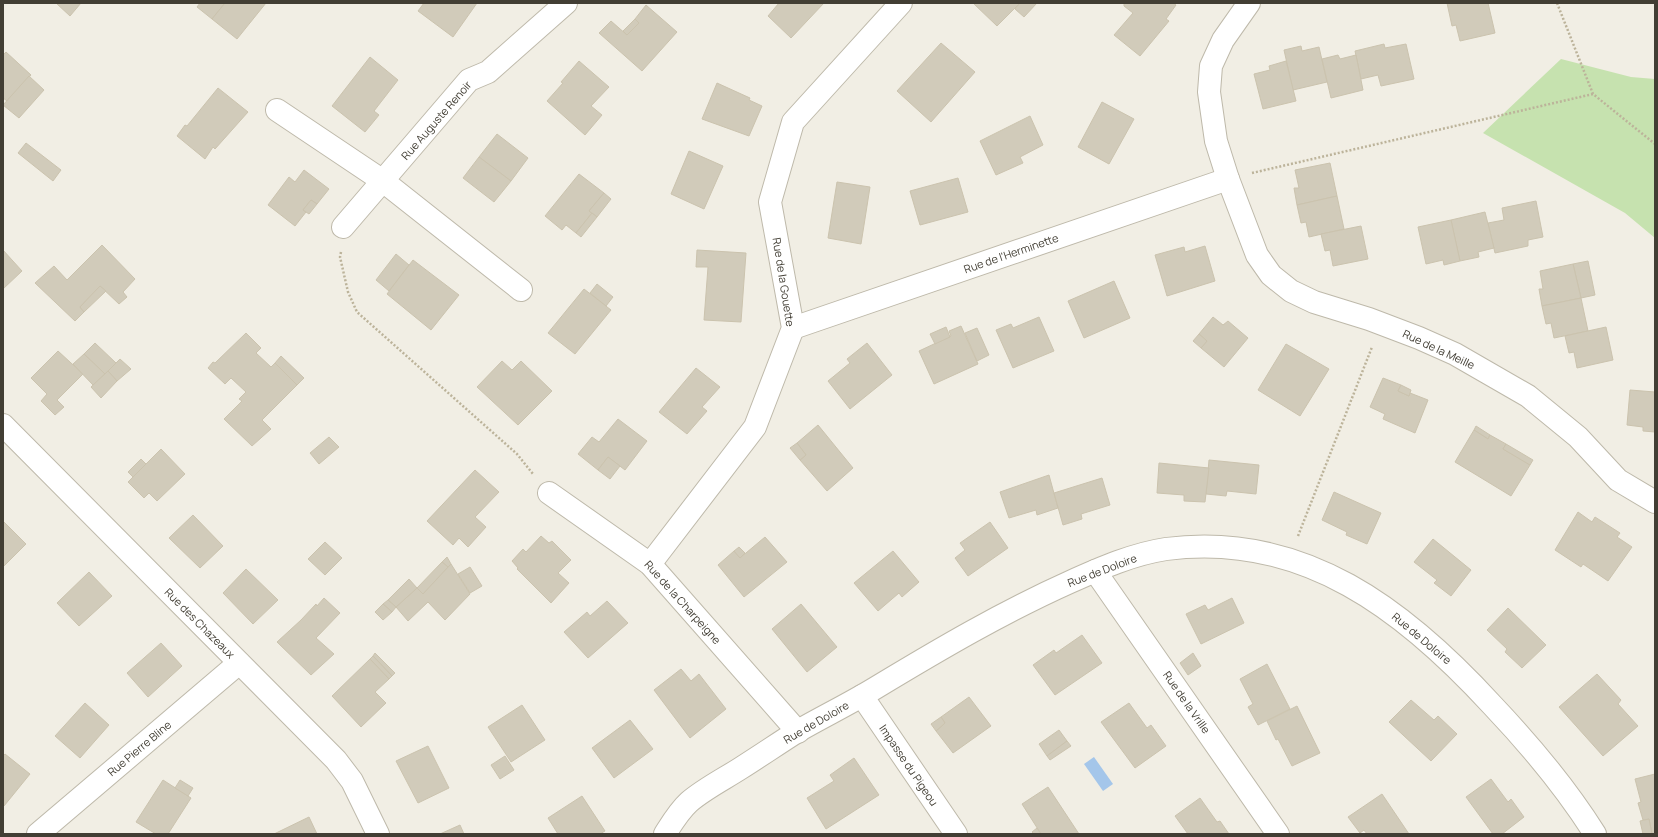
<svg xmlns="http://www.w3.org/2000/svg" width="1658" height="837" font-family="Manrope,sans-serif">
	<style>
		.green { fill: #c6e2af }
		.water { fill: #a4c6ea }
		.building { fill: #d1cbba; stroke: #cbc3ae }
		.lines { fill: none; stroke-linecap: round; stroke-linejoin: round }
		.minor-casing { stroke: #beb9aa; stroke-width: 24 }
		.path { stroke: #bcb39a; stroke-width: 2.5; stroke-dasharray: 2 2; stroke-linecap: butt }
		.minor { stroke: #fff; stroke-width: 22 }
		.labels { text-anchor: middle; dominant-baseline: central; stroke-width: 3.5; stroke-linejoin: round; paint-order: stroke }
		.street-label { font-size: 11px; fill: #423e34; stroke: #fff }
	</style>
	<rect width="100%" height="100%" fill="#f1eee4"/>
	<path class="green" d="M 1561,59 L 1631,77 L 1655,79 L 1655,238 L 1625,213 L 1483,133 Z"/>
	<path class="water" d="M 1094,757 L 1113,784 L 1103,791 L 1084,764 Z"/>
	<g class="building">
		<path d="M 56,3 L 81,3 L 70,16 Z"/>
		<path d="M 200,3 L 225,3 L 212,19 L 197,7 Z"/>
		<path d="M 225,3 L 266,3 L 237,39 L 212,19 Z"/>
		<path d="M 424,3 L 477,3 L 453,37 L 418,11 Z"/>
		<path d="M 779,3 L 824,3 L 791,38 L 768,16 Z"/>
		<path d="M 973,3 L 1020,3 L 997,26 Z"/>
		<path d="M 1020,3 L 1037,3 L 1024,17 L 1015,9 Z"/>
		<path d="M 1124,3 L 1173,3 L 1176,5 L 1166,19 L 1169,21 L 1140,56 L 1114,35 L 1133,13 L 1124,6 Z"/>
		<path d="M 1447,3 L 1488,3 L 1495,33 L 1460,41 L 1456,25 L 1452,26 Z"/>
		<path d="M 646,5 L 677,32 L 642,71 L 599,33 L 611,21 L 627,35 L 639,23 L 635,19 Z"/>
		<path d="M 635,19 L 639,23 L 627,35 L 623,31 Z"/>
		<path d="M 941,43 L 975,72 L 931,122 L 897,91 Z"/>
		<path d="M 1384,44 L 1385,48 L 1406,44 L 1414,79 L 1381,86 L 1378,75 L 1361,79 L 1355,51 Z"/>
		<path d="M 1301,46 L 1302,51 L 1319,47 L 1327,82 L 1293,90 L 1284,50 Z"/>
		<path d="M 6,52 L 31,75 L 7,101 L 3,98 L 3,55 Z"/>
		<path d="M 1338,55 L 1340,59 L 1356,55 L 1363,90 L 1331,98 L 1322,59 Z"/>
		<path d="M 370,57 L 398,80 L 374,111 L 379,115 L 365,132 L 332,106 Z"/>
		<path d="M 579,61 L 609,87 L 591,106 L 602,115 L 585,135 L 547,101 L 563,83 L 561,82 Z"/>
		<path d="M 1286,61 L 1296,101 L 1263,109 L 1254,74 L 1270,70 L 1269,66 Z"/>
		<path d="M 29,76 L 44,90 L 19,118 L 3,105 Z"/>
		<path d="M 717,83 L 750,98 L 749,100 L 762,106 L 749,136 L 702,119 Z"/>
		<path d="M 218,88 L 248,112 L 215,149 L 213,147 L 205,159 L 177,136 L 185,125 L 187,126 Z"/>
		<path d="M 1102,102 L 1134,119 L 1109,164 L 1078,147 Z"/>
		<path d="M 1030,116 L 1043,145 L 1020,157 L 1023,163 L 996,175 L 980,141 Z"/>
		<path d="M 497,134 L 528,158 L 511,181 L 479,157 Z"/>
		<path d="M 26,143 L 61,170 L 53,181 L 18,153 Z"/>
		<path d="M 689,151 L 723,166 L 704,209 L 671,194 Z"/>
		<path d="M 479,157 L 511,181 L 494,202 L 463,178 Z"/>
		<path d="M 1330,163 L 1337,196 L 1297,205 L 1294,188 L 1299,188 L 1295,170 Z"/>
		<path d="M 304,170 L 329,189 L 317,204 L 311,200 L 303,210 L 306,212 L 295,226 L 268,205 L 289,177 L 295,182 Z"/>
		<path d="M 579,174 L 604,193 L 589,211 L 592,213 L 576,233 L 566,225 L 562,230 L 545,216 Z"/>
		<path d="M 958,178 L 968,212 L 920,225 L 910,191 Z"/>
		<path d="M 837,182 L 870,187 L 861,244 L 828,238 Z"/>
		<path d="M 604,193 L 611,199 L 597,217 L 589,211 Z"/>
		<path d="M 1337,196 L 1344,229 L 1309,237 L 1306,222 L 1301,223 L 1297,205 Z"/>
		<path d="M 311,200 L 317,204 L 309,214 L 303,210 Z"/>
		<path d="M 1536,201 L 1543,237 L 1528,240 L 1528,246 L 1495,253 L 1488,223 L 1504,220 L 1502,208 Z"/>
		<path d="M 1485,212 L 1494,248 L 1478,252 L 1479,257 L 1460,261 L 1451,220 Z"/>
		<path d="M 592,213 L 597,217 L 581,237 L 576,233 Z"/>
		<path d="M 1451,220 L 1460,261 L 1444,265 L 1443,260 L 1426,264 L 1418,227 Z"/>
		<path d="M 1361,226 L 1368,259 L 1333,266 L 1330,250 L 1325,251 L 1321,234 Z"/>
		<path d="M 102,245 L 135,279 L 123,292 L 127,297 L 119,304 L 100,286 L 80,307 L 84,312 L 75,321 L 35,283 L 54,266 L 67,280 Z"/>
		<path d="M 1205,246 L 1215,281 L 1167,296 L 1155,255 L 1184,247 L 1185,252 Z"/>
		<path d="M 3,250 L 22,271 L 3,289 Z"/>
		<path d="M 697,250 L 746,253 L 741,322 L 704,320 L 708,267 L 696,267 Z"/>
		<path d="M 396,254 L 409,265 L 389,291 L 376,280 Z"/>
		<path d="M 413,260 L 459,295 L 431,330 L 387,294 Z"/>
		<path d="M 1588,261 L 1595,295 L 1581,298 L 1573,264 Z"/>
		<path d="M 1573,264 L 1581,298 L 1542,306 L 1539,289 L 1543,289 L 1540,271 Z"/>
		<path d="M 1114,281 L 1130,318 L 1084,338 L 1068,301 Z"/>
		<path d="M 597,284 L 613,297 L 606,306 L 590,293 Z"/>
		<path d="M 100,286 L 106,291 L 84,312 L 80,307 Z"/>
		<path d="M 584,289 L 611,310 L 575,354 L 548,333 Z"/>
		<path d="M 1581,298 L 1588,331 L 1554,338 L 1551,323 L 1546,324 L 1542,306 Z"/>
		<path d="M 1039,317 L 1054,351 L 1013,368 L 996,330 L 1011,324 L 1013,328 Z"/>
		<path d="M 1213,317 L 1223,325 L 1228,321 L 1248,338 L 1224,367 L 1201,348 L 1207,341 L 1199,334 Z"/>
		<path d="M 961,326 L 978,364 L 934,384 L 919,351 L 951,336 L 949,331 Z"/>
		<path d="M 946,327 L 950,337 L 935,344 L 930,334 Z"/>
		<path d="M 1606,327 L 1613,360 L 1577,368 L 1574,352 L 1569,353 L 1565,336 Z"/>
		<path d="M 977,328 L 989,355 L 977,361 L 965,333 Z"/>
		<path d="M 246,333 L 261,348 L 256,353 L 271,367 L 275,363 L 297,385 L 262,420 L 271,429 L 252,446 L 224,419 L 242,401 L 239,399 L 246,392 L 231,378 L 225,384 L 208,368 L 213,362 L 215,363 Z"/>
		<path d="M 1199,334 L 1207,341 L 1201,348 L 1193,341 Z"/>
		<path d="M 95,343 L 116,363 L 105,374 L 84,354 Z"/>
		<path d="M 867,343 L 892,375 L 850,409 L 828,381 L 850,363 L 847,359 Z"/>
		<path d="M 1286,344 L 1329,369 L 1300,416 L 1258,390 Z"/>
		<path d="M 58,351 L 83,374 L 57,400 L 64,407 L 55,415 L 41,401 L 47,394 L 31,378 Z"/>
		<path d="M 84,354 L 105,374 L 93,385 L 73,364 Z"/>
		<path d="M 281,356 L 304,378 L 297,385 L 275,363 Z"/>
		<path d="M 120,359 L 131,369 L 117,381 L 108,371 Z"/>
		<path d="M 502,361 L 512,370 L 521,361 L 552,391 L 518,425 L 477,387 Z"/>
		<path d="M 696,368 L 720,387 L 702,407 L 707,411 L 687,434 L 659,412 Z"/>
		<path d="M 108,371 L 117,381 L 101,398 L 91,387 Z"/>
		<path d="M 1383,378 L 1401,385 L 1398,391 L 1409,396 L 1410,393 L 1428,400 L 1415,433 L 1383,419 L 1385,414 L 1370,407 Z"/>
		<path d="M 1401,385 L 1411,390 L 1409,396 L 1398,391 Z"/>
		<path d="M 1630,390 L 1655,392 L 1655,432 L 1643,431 L 1643,427 L 1627,425 Z"/>
		<path d="M 618,419 L 647,441 L 625,470 L 608,457 L 598,470 L 578,454 L 592,437 L 599,442 Z"/>
		<path d="M 818,425 L 853,468 L 827,491 L 800,460 L 806,455 L 797,443 Z"/>
		<path d="M 1476,426 L 1490,435 L 1488,439 L 1474,430 Z"/>
		<path d="M 1474,430 L 1488,439 L 1490,435 L 1506,444 L 1503,449 L 1530,465 L 1511,496 L 1455,462 Z"/>
		<path d="M 329,437 L 339,447 L 319,464 L 310,453 Z"/>
		<path d="M 797,443 L 806,455 L 800,460 L 790,448 Z"/>
		<path d="M 1506,444 L 1533,460 L 1530,465 L 1503,449 Z"/>
		<path d="M 161,449 L 185,474 L 157,501 L 149,493 L 144,498 L 128,482 Z"/>
		<path d="M 608,457 L 620,466 L 610,479 L 598,470 Z"/>
		<path d="M 141,459 L 146,464 L 133,477 L 128,472 Z"/>
		<path d="M 1209,460 L 1259,465 L 1256,494 L 1227,491 L 1226,496 L 1206,494 Z"/>
		<path d="M 1159,463 L 1209,468 L 1205,502 L 1184,501 L 1184,495 L 1157,493 Z"/>
		<path d="M 475,470 L 499,492 L 475,517 L 486,527 L 468,547 L 459,538 L 453,545 L 427,521 Z"/>
		<path d="M 1049,475 L 1058,508 L 1037,515 L 1036,510 L 1009,518 L 1000,492 Z"/>
		<path d="M 1102,478 L 1110,505 L 1081,514 L 1082,519 L 1063,525 L 1054,493 Z"/>
		<path d="M 1334,492 L 1381,513 L 1367,544 L 1346,535 L 1347,532 L 1322,520 Z"/>
		<path d="M 1578,512 L 1592,522 L 1595,517 L 1620,533 L 1617,537 L 1632,547 L 1608,581 L 1583,564 L 1581,567 L 1555,550 Z"/>
		<path d="M 193,515 L 223,546 L 200,568 L 169,538 Z"/>
		<path d="M 3,521 L 26,544 L 3,567 Z"/>
		<path d="M 990,522 L 1008,548 L 968,576 L 955,558 L 965,550 L 960,543 Z"/>
		<path d="M 541,536 L 549,543 L 552,541 L 571,560 L 558,573 L 569,583 L 551,603 L 517,569 L 518,568 L 512,561 L 523,549 L 526,552 Z"/>
		<path d="M 765,537 L 787,562 L 744,597 L 718,565 L 734,551 L 740,558 Z"/>
		<path d="M 1433,539 L 1471,570 L 1451,596 L 1434,583 L 1437,580 L 1414,562 Z"/>
		<path d="M 325,542 L 342,558 L 325,575 L 308,559 Z"/>
		<path d="M 739,547 L 745,553 L 740,558 L 734,551 Z"/>
		<path d="M 893,551 L 919,582 L 902,597 L 899,593 L 878,611 L 854,583 Z"/>
		<path d="M 447,557 L 451,564 L 448,567 L 442,562 Z"/>
		<path d="M 442,562 L 448,567 L 423,594 L 417,588 Z"/>
		<path d="M 451,564 L 470,594 L 445,620 L 428,602 L 408,621 L 396,607 L 417,588 L 423,594 Z"/>
		<path d="M 470,567 L 482,586 L 470,593 L 458,574 Z"/>
		<path d="M 246,569 L 278,600 L 253,624 L 223,593 Z"/>
		<path d="M 89,572 L 112,596 L 79,626 L 57,603 Z"/>
		<path d="M 409,579 L 417,588 L 396,607 L 388,600 Z"/>
		<path d="M 324,598 L 340,613 L 316,638 L 334,654 L 311,675 L 277,642 L 301,620 L 316,604 L 317,606 Z"/>
		<path d="M 1232,598 L 1244,623 L 1201,644 L 1186,614 L 1205,605 L 1208,610 Z"/>
		<path d="M 388,600 L 396,607 L 392,612 L 383,604 Z"/>
		<path d="M 607,601 L 628,623 L 588,658 L 564,632 L 587,612 L 590,616 Z"/>
		<path d="M 383,604 L 392,612 L 383,620 L 375,612 Z"/>
		<path d="M 801,604 L 837,647 L 807,672 L 772,629 Z"/>
		<path d="M 1508,608 L 1546,645 L 1522,668 L 1505,652 L 1507,649 L 1487,630 Z"/>
		<path d="M 1082,635 L 1102,663 L 1055,695 L 1033,665 L 1054,650 L 1056,653 Z"/>
		<path d="M 161,643 L 182,666 L 148,697 L 127,673 Z"/>
		<path d="M 375,653 L 395,673 L 392,676 L 373,656 Z"/>
		<path d="M 1193,653 L 1201,666 L 1188,675 L 1180,663 Z"/>
		<path d="M 373,656 L 392,676 L 389,679 L 370,659 Z"/>
		<path d="M 370,659 L 389,679 L 375,692 L 386,703 L 361,727 L 332,696 Z"/>
		<path d="M 1267,664 L 1290,709 L 1258,725 L 1248,707 L 1253,704 L 1240,679 Z"/>
		<path d="M 681,669 L 691,681 L 699,674 L 726,709 L 690,738 L 654,690 Z"/>
		<path d="M 1597,674 L 1621,700 L 1618,704 L 1638,726 L 1603,756 L 1559,707 Z"/>
		<path d="M 969,697 L 991,726 L 953,753 L 936,731 L 945,723 L 941,717 Z"/>
		<path d="M 1411,700 L 1434,720 L 1438,716 L 1457,734 L 1431,761 L 1389,722 Z"/>
		<path d="M 85,703 L 109,725 L 80,758 L 55,736 Z"/>
		<path d="M 1129,703 L 1147,728 L 1151,725 L 1166,746 L 1135,768 L 1101,722 Z"/>
		<path d="M 522,705 L 545,740 L 511,762 L 488,727 Z"/>
		<path d="M 1297,706 L 1320,753 L 1292,766 L 1278,739 L 1276,740 L 1267,721 Z"/>
		<path d="M 941,717 L 945,723 L 936,731 L 931,724 Z"/>
		<path d="M 630,720 L 653,749 L 614,778 L 592,748 Z"/>
		<path d="M 1059,730 L 1067,741 L 1047,756 L 1039,744 Z"/>
		<path d="M 1067,741 L 1071,746 L 1050,760 L 1047,756 Z"/>
		<path d="M 428,746 L 449,788 L 418,803 L 396,761 Z"/>
		<path d="M 5,754 L 30,774 L 4,806 L 3,756 Z"/>
		<path d="M 505,756 L 514,770 L 500,779 L 491,765 Z"/>
		<path d="M 854,758 L 879,795 L 826,829 L 807,798 L 834,781 L 830,775 Z"/>
		<path d="M 1655,774 L 1655,834 L 1652,834 L 1649,819 L 1643,820 L 1638,803 L 1641,802 L 1635,779 Z"/>
		<path d="M 1491,779 L 1508,802 L 1511,799 L 1524,817 L 1502,834 L 1493,834 L 1466,797 Z"/>
		<path d="M 163,780 L 191,798 L 168,834 L 156,834 L 136,822 Z"/>
		<path d="M 180,780 L 193,788 L 188,796 L 175,788 Z"/>
		<path d="M 1048,787 L 1079,834 L 1041,834 L 1022,804 Z"/>
		<path d="M 1382,794 L 1409,834 L 1367,834 L 1364,830 L 1360,833 L 1348,817 Z"/>
		<path d="M 582,796 L 605,831 L 600,834 L 558,834 L 548,818 Z"/>
		<path d="M 1200,798 L 1217,822 L 1220,821 L 1229,834 L 1188,834 L 1175,816 Z"/>
		<path d="M 309,817 L 317,834 L 274,834 Z"/>
		<path d="M 1649,819 L 1652,834 L 1643,834 L 1640,821 Z"/>
		<path d="M 460,825 L 464,834 L 440,834 Z"/>
		<path d="M 1037,828 L 1041,834 L 1034,834 L 1032,832 Z"/>
	</g>
	<g class="lines">
		<defs>
			<g id="minor">
				<path d="M 1249,3 L 1223,40 L 1211,66 L 1209,92 L 1216,141 L 1228,179 L 1257,255 L 1271,275 L 1291,291 L 1314,302 L 1369,319 L 1419,338 L 1455,354 L 1528,396 L 1578,437 L 1618,480 L 1655,502"/>
				<path d="M 277,110 L 383,181 L 521,290"/>
				<path d="M 343,227 L 469,80 L 488,72 L 566,3"/>
				<path d="M 793,328 L 1228,179"/>
				<path d="M 3,425 L 336,760 L 352,781 L 378,834"/>
				<path d="M 549,493 L 650,564 L 798,732"/>
				<path d="M 650,564 L 755,427 L 793,328 L 770,202 L 793,122 L 901,3"/>
				<path d="M 1095,571 L 1278,834"/>
				<path d="M 862,696 L 956,834"/>
				<path d="M 38,834 L 239,663"/>
				<path d="M 665,834 C 672,823 679,811 689,802 C 704,789 724,779 741,768 C 760,756 779,743 798,731 C 824,716 851,703 877,687 C 940,649 1003,612 1070,582 C 1101,568 1133,554 1166,549 C 1304,531 1406,611 1493,706 C 1530,745 1566,788 1595,834"/>
			</g>
		</defs>
		<use href="#minor" class="minor-casing"/>
		<g class="path">
			<path d="M 1557,3 L 1593,94 L 1655,144"/>
			<path d="M 1252,173 L 1593,94"/>
			<path d="M 341,252 L 340,257 L 348,292 L 357,312 L 517,454 L 533,474"/>
			<path d="M 1298,536 L 1372,347"/>
		</g>
		<use href="#minor" class="minor"/>
	</g>
	<g class="labels">
		<g class="street-label">
			<text transform="translate(436 120) rotate(-49)">Rue Auguste Renoir</text>
			<text transform="translate(1011 253) rotate(-19)">Rue de l'Herminette</text>
			<text transform="translate(784 282) rotate(81)">Rue de la Gouette</text>
			<text transform="translate(1439 349) rotate(25)">Rue de la Meille</text>
			<text transform="translate(1102 570) rotate(-21)">Rue de Doloire</text>
			<text transform="translate(683 602) rotate(48)">Rue de la Charpeigne</text>
			<text transform="translate(200 623) rotate(45)">Rue des Chazeaux</text>
			<text transform="translate(1422 638) rotate(40)">Rue de Doloire</text>
			<text transform="translate(1187 702) rotate(55)">Rue de la Vrille</text>
			<text transform="translate(816 722) rotate(-30)">Rue de Doloire</text>
			<text transform="translate(139 748) rotate(-40)">Rue Pierre Bline</text>
			<text transform="translate(909 765) rotate(56)">Impasse du Pigeou</text>
		</g>
	</g>
	<rect width="1658" height="837" fill="none" stroke="#423e34" stroke-width="8"/>
</svg>
